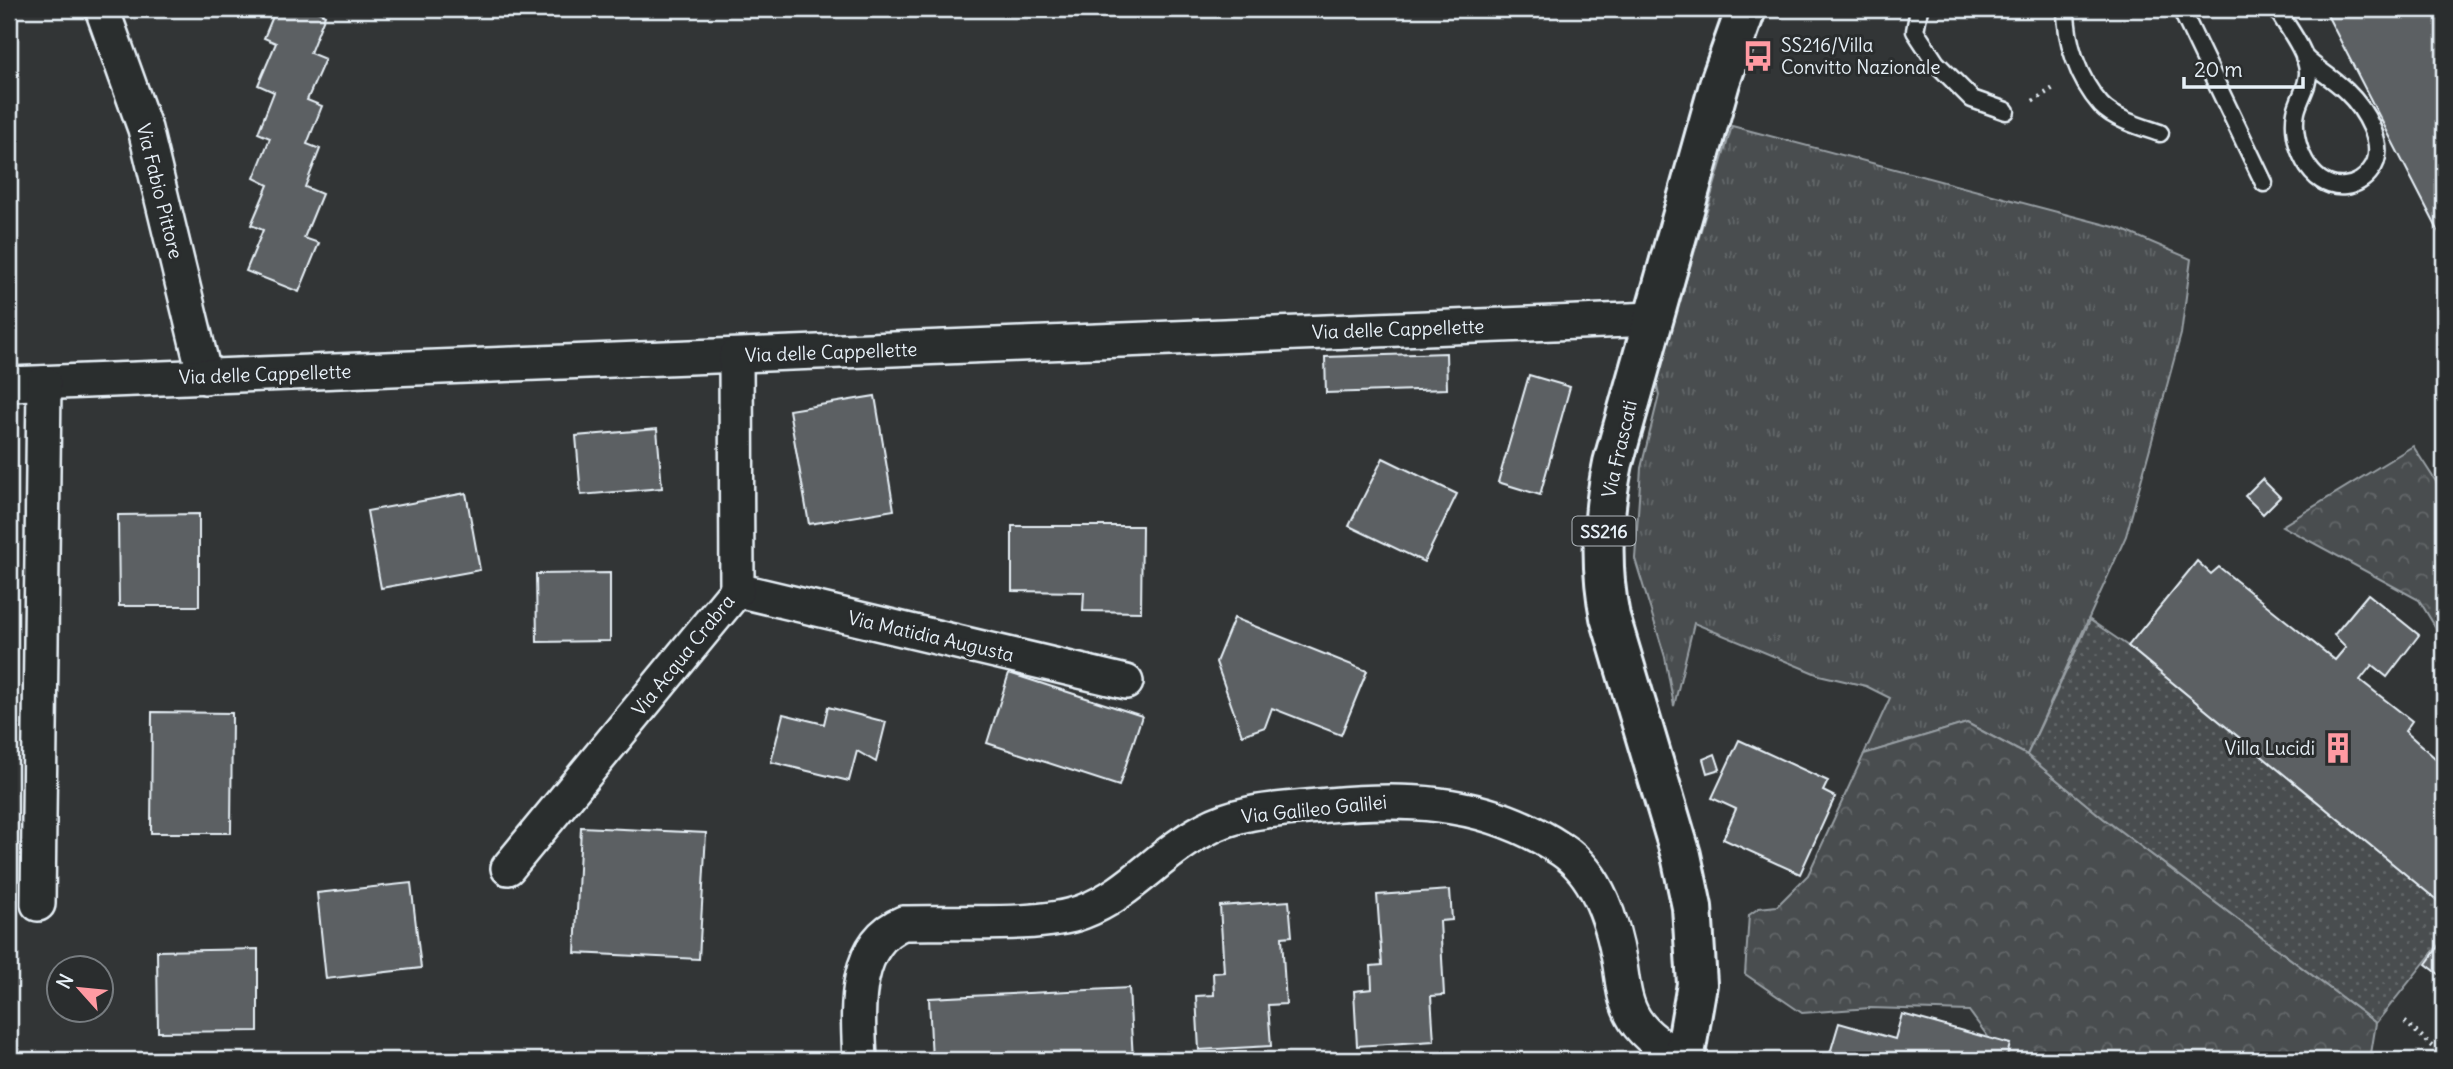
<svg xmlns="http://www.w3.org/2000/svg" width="2453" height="1069" font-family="Delius,sans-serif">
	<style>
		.grass { fill: url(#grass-tufts); stroke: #989fa4; stroke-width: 2 }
		.forest { fill: url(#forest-crowns); stroke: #989fa4; stroke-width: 2 }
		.park { fill: url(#park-dots); stroke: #989fa4; stroke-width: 2 }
		.building { fill: #5c6063; stroke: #e8f1f8; stroke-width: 2 }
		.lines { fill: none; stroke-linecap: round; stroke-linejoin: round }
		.service-casing { stroke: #e8f1f8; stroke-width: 21 }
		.minor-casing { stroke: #e8f1f8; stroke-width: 38 }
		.primary-casing { stroke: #e8f1f8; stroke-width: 44 }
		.path { stroke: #e8f1f8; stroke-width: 4.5; stroke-dasharray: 2 5; stroke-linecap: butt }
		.service { stroke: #2a2d2e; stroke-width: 16 }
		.minor { stroke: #2a2d2e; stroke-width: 33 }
		.primary { stroke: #2a2d2e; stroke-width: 38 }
		.labels { text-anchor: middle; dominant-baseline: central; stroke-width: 6; stroke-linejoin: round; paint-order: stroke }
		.shield { fill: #2a2d2e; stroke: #afb6bb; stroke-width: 2 }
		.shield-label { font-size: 18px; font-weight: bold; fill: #e8f1f8 }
		.poi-label { font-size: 19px; fill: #e8f1f8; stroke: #2a2d2e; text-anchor: start }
		.street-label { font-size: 19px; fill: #e8f1f8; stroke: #2a2d2e }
	</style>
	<defs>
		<pattern id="grass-tufts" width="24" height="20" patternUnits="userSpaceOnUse" patternTransform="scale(1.75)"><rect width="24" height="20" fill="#494d4f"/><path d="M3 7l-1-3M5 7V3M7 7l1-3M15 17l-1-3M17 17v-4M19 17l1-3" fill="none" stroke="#636769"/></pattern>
		<pattern id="forest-crowns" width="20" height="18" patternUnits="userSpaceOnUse" patternTransform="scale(1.75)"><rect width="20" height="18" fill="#494d4f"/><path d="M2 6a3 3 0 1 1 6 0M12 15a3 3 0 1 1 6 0" fill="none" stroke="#636769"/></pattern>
		<pattern id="park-dots" width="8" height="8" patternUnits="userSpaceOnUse" patternTransform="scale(1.75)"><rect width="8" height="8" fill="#494d4f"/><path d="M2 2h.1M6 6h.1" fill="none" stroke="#636769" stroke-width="1.8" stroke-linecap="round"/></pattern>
	</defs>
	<rect width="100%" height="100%" fill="#323536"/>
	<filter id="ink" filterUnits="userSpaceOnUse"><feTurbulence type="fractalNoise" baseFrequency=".0143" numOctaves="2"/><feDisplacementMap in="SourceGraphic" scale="14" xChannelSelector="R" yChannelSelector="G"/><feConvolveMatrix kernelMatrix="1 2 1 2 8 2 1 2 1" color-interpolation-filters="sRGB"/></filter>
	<g filter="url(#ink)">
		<path class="grass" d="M 1732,126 L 2118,228 L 2191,259 L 2181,334 L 2126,536 L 2027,755 L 1967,723 L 1864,754 L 1890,698 L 1866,686 L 1819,675 L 1694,623 L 1674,706 L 1665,657 L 1635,559 L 1641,468 L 1659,395 L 1656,381 Z"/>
		<g class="forest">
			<path d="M 2413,446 L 2444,494 L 2444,641 L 2419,600 L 2282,526 Z"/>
			<path d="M 1967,723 L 2027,755 L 2103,818 L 2376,1023 L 2370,1060 L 2005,1060 L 1969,1011 L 1870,1008 L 1802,1013 L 1745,974 L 1749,915 L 1759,908 L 1777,906 L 1808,875 L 1864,754 Z"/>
		</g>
		<path class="park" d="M 2090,620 L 2128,646 L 2444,906 L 2444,938 L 2376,1023 L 2103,818 L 2027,755 Z"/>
		<g class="building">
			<path d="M 276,9 L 312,9 L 325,15 L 310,53 L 325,59 L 307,100 L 322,106 L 307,144 L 320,149 L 305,187 L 322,194 L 304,238 L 319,243 L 299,292 L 246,271 L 263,230 L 251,225 L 268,185 L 254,178 L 270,138 L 258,133 L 274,92 L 258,85 L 276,43 L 264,38 Z"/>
			<path d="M 2324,9 L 2444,9 L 2444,234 L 2441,236 Z"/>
			<path d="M 1446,353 L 1447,389 L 1326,393 L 1325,357 Z"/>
			<path d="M 1529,375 L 1570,387 L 1540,495 L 1498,482 Z"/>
			<path d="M 875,396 L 894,510 L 809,524 L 789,410 Z"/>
			<path d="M 657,429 L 662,488 L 581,495 L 576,436 Z"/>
			<path d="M 1383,458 L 1457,494 L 1424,562 L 1349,526 Z"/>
			<path d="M 2262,479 L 2280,497 L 2263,514 L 2245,496 Z"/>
			<path d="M 466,493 L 480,570 L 381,588 L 367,511 Z"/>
			<path d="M 199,514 L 199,606 L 119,606 L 118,515 Z"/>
			<path d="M 1012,526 L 1142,526 L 1141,612 L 1083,611 L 1084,592 L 1012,591 Z"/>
			<path d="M 2197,561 L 2211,574 L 2219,567 L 2335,660 L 2346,647 L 2334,635 L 2368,594 L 2419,635 L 2387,677 L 2372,665 L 2360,680 L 2412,721 L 2405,731 L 2444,766 L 2444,906 L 2128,646 Z"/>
			<path d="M 610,573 L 610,641 L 537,642 L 536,574 Z"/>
			<path d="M 1234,618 L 1367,671 L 1341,735 L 1272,708 L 1265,727 L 1242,735 L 1216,662 Z"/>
			<path d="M 1009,673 L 1142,716 L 1119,786 L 987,743 Z"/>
			<path d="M 828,707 L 886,722 L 876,762 L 857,751 L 849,781 L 771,762 L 783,714 L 824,724 Z"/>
			<path d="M 152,712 L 232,713 L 231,833 L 151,833 Z"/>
			<path d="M 1739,740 L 1828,781 L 1823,791 L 1835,797 L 1800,874 L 1723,839 L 1736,809 L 1712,798 Z"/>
			<path d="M 1715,754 L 1720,769 L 1707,773 L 1703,759 Z"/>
			<path d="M 581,827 L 706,833 L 699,959 L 575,953 Z"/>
			<path d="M 411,883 L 421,968 L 326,979 L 317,893 Z"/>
			<path d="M 1450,890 L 1452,920 L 1440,921 L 1444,995 L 1431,996 L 1434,1041 L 1357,1046 L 1354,991 L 1372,989 L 1371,966 L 1382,965 L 1377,895 Z"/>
			<path d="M 1289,901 L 1292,936 L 1282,937 L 1286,1004 L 1268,1005 L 1271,1046 L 1199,1050 L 1196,996 L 1214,995 L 1213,973 L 1224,972 L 1220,906 Z"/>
			<path d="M 2442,942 L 2444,944 L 2444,978 L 2426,964 Z"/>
			<path d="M 258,949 L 258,1031 L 158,1032 L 157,951 Z"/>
			<path d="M 1129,988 L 1133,1060 L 932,1060 L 929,998 Z"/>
			<path d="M 1902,1014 L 2010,1044 L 2006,1060 L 1828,1060 L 1839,1023 L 1895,1039 Z"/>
		</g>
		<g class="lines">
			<defs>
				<g id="service">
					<path d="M 1919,9 L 1915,31 L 1936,63 L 1972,99 L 2006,111"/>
					<path d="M 2066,9 C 2066,42 2078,79 2101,105 C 2114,119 2142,127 2160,133"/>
					<path d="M 2181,9 L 2264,183"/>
					<path d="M 2277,9 C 2287,27 2306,50 2308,71 C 2309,86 2299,98 2296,112 C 2290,141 2309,190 2345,186 C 2355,185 2365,179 2371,170 C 2389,147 2364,108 2346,91 C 2333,78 2317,70 2304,57"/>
				</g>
				<g id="minor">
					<path d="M 102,9 L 145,129 L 205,377"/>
					<path d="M 9,384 L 1654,319"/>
					<path d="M 737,590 L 1126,682"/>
					<path d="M 508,868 L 737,590 L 736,356"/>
					<path d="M 38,904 L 44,383"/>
					<path d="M 860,1060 C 858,1015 851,944 903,923 C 951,921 1040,928 1082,912 C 1130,894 1160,853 1204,830 C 1236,812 1271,810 1307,807 C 1398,798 1482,796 1562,850 C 1599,875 1613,923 1620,965 C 1623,984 1624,1003 1635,1020 C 1647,1038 1666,1049 1684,1060"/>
				</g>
				<path id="primary" d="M 1684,1060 L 1697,984 L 1692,907 L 1681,855 L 1610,617 C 1600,566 1602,515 1613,463 L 1720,82 L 1746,9"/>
			</defs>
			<use href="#service" class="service-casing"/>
			<use href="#minor" class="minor-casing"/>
			<use href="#primary" class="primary-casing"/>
			<g class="path">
				<path d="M 2033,101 L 2055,87"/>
				<path d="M 2405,1022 L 2444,1056"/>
			</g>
			<use href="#service" class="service"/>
			<use href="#minor" class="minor"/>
			<use href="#primary" class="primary"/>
		</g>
	</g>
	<defs>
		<symbol id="bus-bare" viewBox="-9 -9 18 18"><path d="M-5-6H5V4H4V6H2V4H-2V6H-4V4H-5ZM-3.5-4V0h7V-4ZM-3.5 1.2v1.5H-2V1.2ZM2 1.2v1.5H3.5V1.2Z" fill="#ff9aa2" stroke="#2a2d2e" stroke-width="2.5" paint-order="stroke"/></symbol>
		<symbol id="building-bare" viewBox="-9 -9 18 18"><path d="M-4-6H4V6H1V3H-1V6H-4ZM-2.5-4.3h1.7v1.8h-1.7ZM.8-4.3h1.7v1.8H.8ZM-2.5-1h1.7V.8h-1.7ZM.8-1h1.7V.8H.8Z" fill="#ff9aa2" stroke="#2a2d2e" stroke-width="2.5" paint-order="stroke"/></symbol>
	</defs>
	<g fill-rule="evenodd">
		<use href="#bus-bare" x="1736" y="34" width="44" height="44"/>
		<use href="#building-bare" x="2316" y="726" width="44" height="44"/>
	</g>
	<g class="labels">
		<rect class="shield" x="1572.5" y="516.5" width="63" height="29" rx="5"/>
		<g class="shield-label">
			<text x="1604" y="531">SS216</text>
		</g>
		<g class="poi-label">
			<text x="1781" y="45">SS216/Villa<tspan x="1781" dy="22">Convitto Nazionale</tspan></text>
			<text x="2315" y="748" text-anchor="end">Villa Lucidi</text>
		</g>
		<g class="street-label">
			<text transform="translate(160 191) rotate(76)">Via Fabio Pittore</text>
			<text transform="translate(1398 329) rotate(-2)">Via delle Cappellette</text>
			<text transform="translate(831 352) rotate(-2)">Via delle Cappellette</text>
			<text transform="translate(265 374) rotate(-2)">Via delle Cappellette</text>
			<text transform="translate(1619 449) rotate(-77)">Via Frascati</text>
			<text transform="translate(931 636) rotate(13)">Via Matidia Augusta</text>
			<text transform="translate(683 655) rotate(-51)">Via Acqua Crabra</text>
			<text transform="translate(1314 809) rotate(-6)">Via Galileo Galilei</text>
		</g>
	</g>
	<rect width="2453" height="1069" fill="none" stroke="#2a2d2e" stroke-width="35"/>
	<rect x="18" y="18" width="2418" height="1034" fill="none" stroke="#e8f1f8" stroke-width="2.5" filter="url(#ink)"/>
	<g transform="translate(80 989) rotate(297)"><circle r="33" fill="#2a2d2e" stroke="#767b7f" stroke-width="2"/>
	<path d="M0-5L12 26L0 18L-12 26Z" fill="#ff9aa2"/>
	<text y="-10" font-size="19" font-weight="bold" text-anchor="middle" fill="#e8f1f8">N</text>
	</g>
	<path d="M2184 77v10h119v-10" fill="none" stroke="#e8f1f8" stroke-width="3.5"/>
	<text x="2194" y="77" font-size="21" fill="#e8f1f8" stroke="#2a2d2e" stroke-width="5" paint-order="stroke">20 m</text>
</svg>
